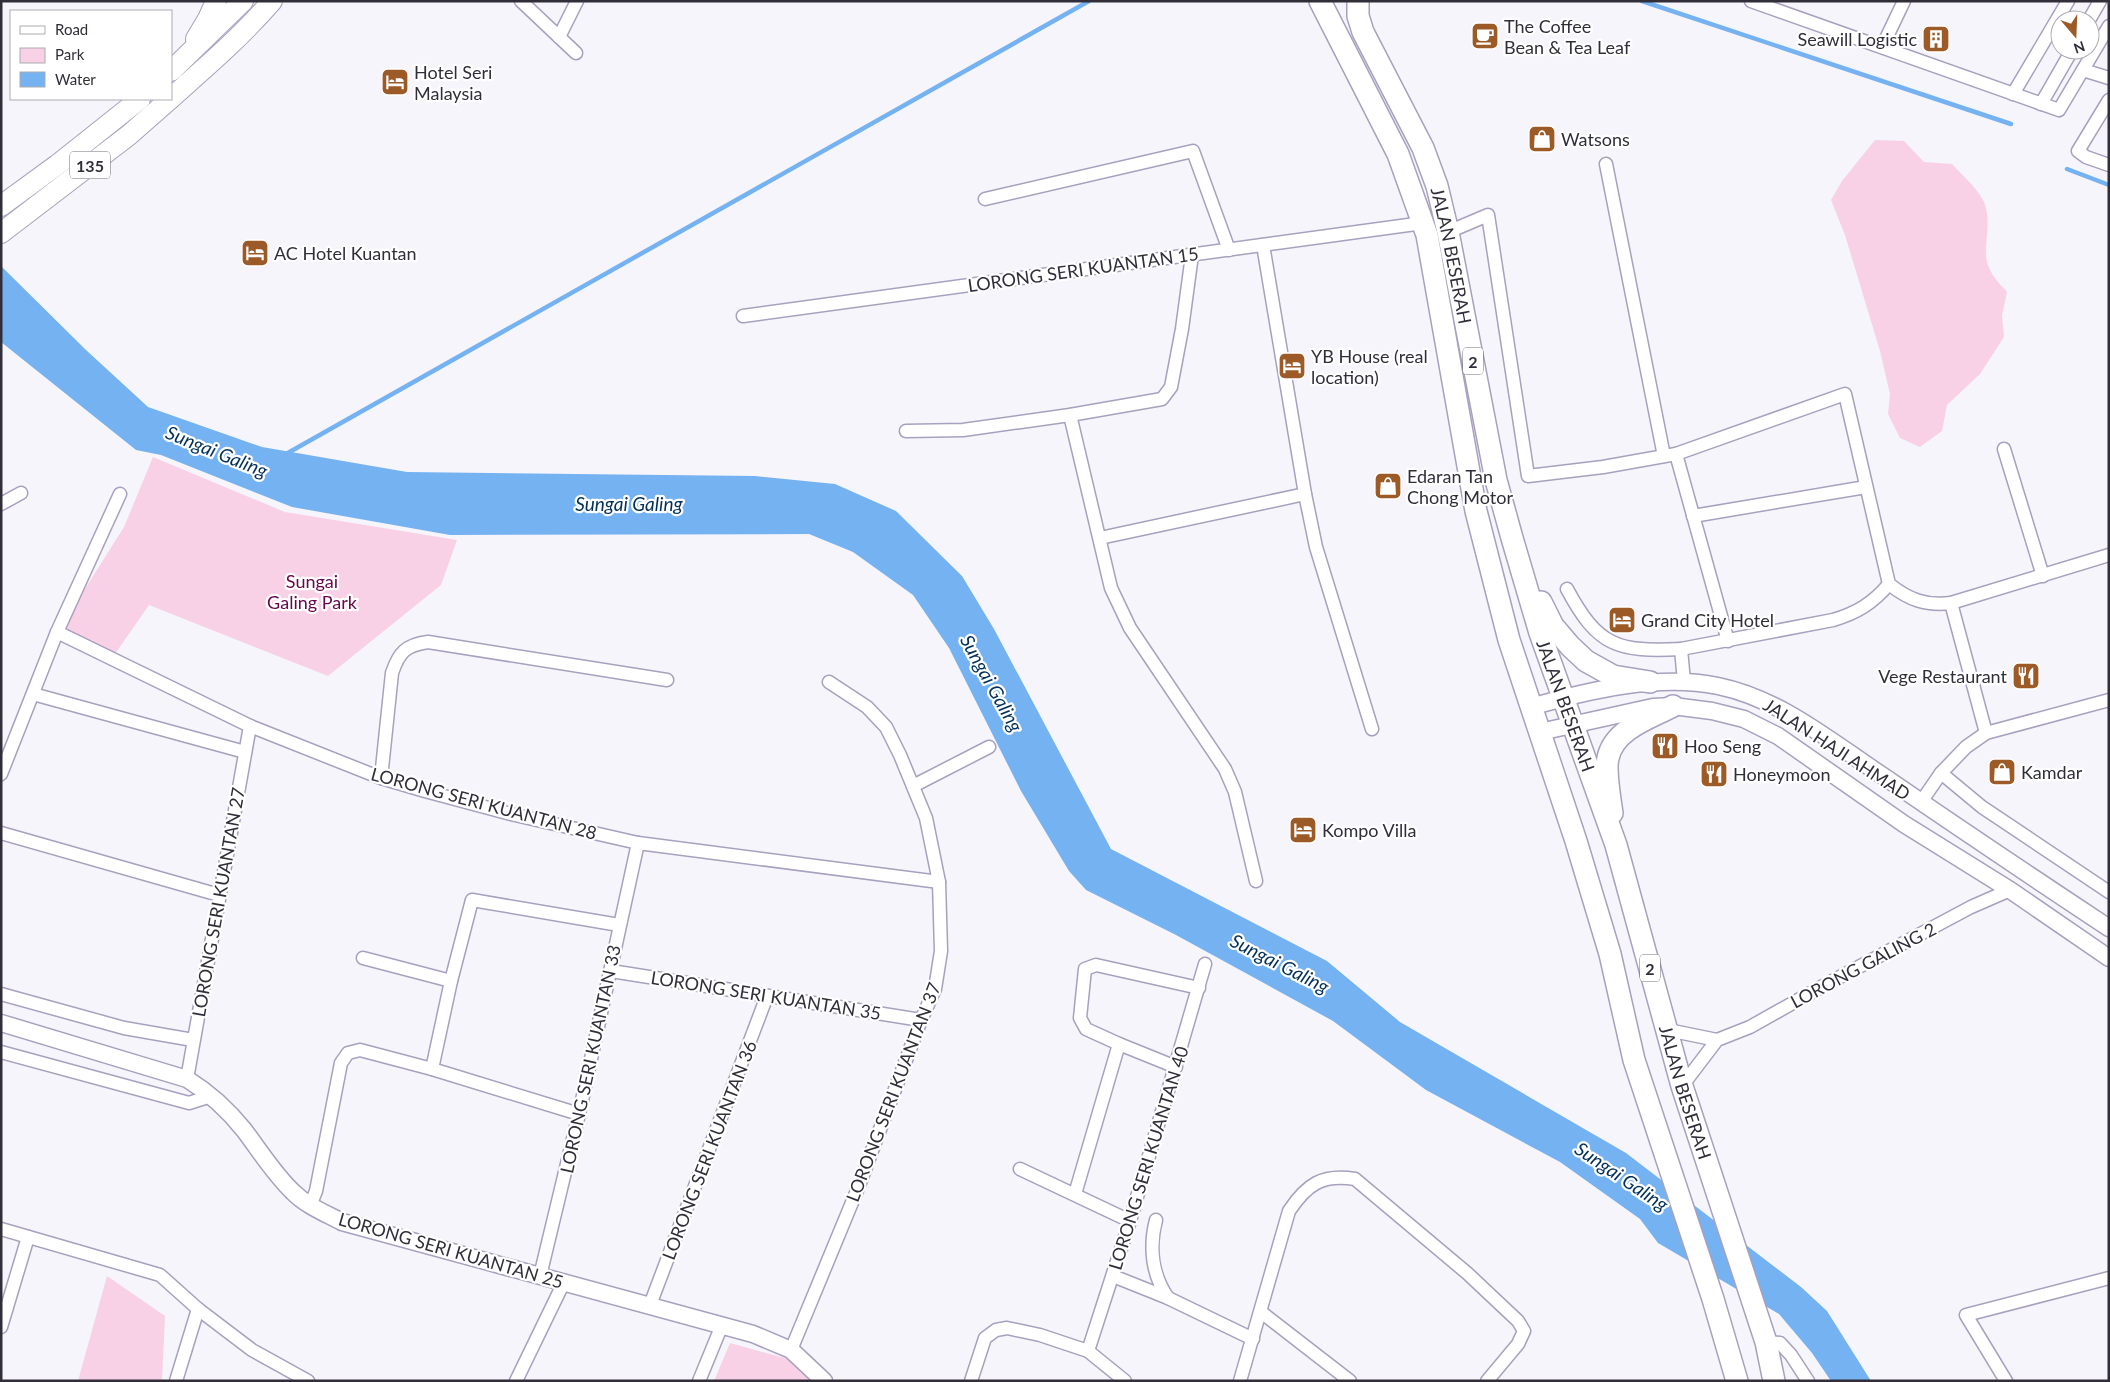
<svg xmlns="http://www.w3.org/2000/svg" width="2110" height="1382" font-family="Lato,sans-serif">
	<style>
		.green { fill: #f8d1e6 }
		.water { fill: #75b2f2 }
		.lines { fill: none; stroke-linecap: round; stroke-linejoin: round }
		.stream { stroke: #75b2f2; stroke-width: 4.5 }
		.minor-casing { stroke: #a8a0be; stroke-width: 15 }
		.tertiary-casing { stroke: #a8a0be; stroke-width: 19 }
		.primary-casing { stroke: #a8a0be; stroke-width: 22 }
		.trunk-casing { stroke: #a8a0be; stroke-width: 24 }
		.minor { stroke: #fff; stroke-width: 12 }
		.tertiary { stroke: #fff; stroke-width: 16 }
		.primary { stroke: #fff; stroke-width: 20 }
		.trunk { stroke: #fff; stroke-width: 21 }
		.labels { text-anchor: middle; dominant-baseline: central; stroke-width: 4.5; stroke-linejoin: round; paint-order: stroke }
		.shield { fill: #fff; stroke: #6f6d75; stroke-width: 1 }
		.shield-label { font-size: 16px; font-weight: bold; fill: #312e3a }
		.poi-label { font-size: 18px; fill: #312e3a; stroke: #fff; text-anchor: start }
		.street-label { font-size: 18px; fill: #312e3a; stroke: #fff }
		.park-label { font-size: 18px; fill: #68064b; stroke: #fff }
		.water-label { font-size: 19px; font-style: italic; fill: #023058; stroke: #fff }
	</style>
	<rect width="100%" height="100%" fill="#f6f5fb"/>
	<g class="green">
		<path d="M 1875,140 L 1904,141 L 1924,162 L 1952,164 C 1962,175 1976,187 1983,200 C 1993,220 1983,243 1987,262 C 1990,274 1999,283 2007,292 L 2002,315 L 2004,337 L 1980,374 L 1947,405 L 1942,431 L 1920,447 L 1900,438 L 1888,414 L 1890,394 L 1880,351 L 1845,235 L 1831,200 L 1842,181 Z"/>
		<path d="M 153,457 L 285,512 L 457,540 L 441,585 L 328,676 L 149,605 L 115,654 L 59,630 L 124,527 Z"/>
		<path d="M 107,1276 L 165,1316 L 162,1381 L 78,1381 Z"/>
		<path d="M 730,1343 L 795,1361 L 816,1381 L 714,1381 Z"/>
	</g>
	<path class="water" d="M 1,266 L 86,350 L 148,407 L 262,447 L 407,472 L 755,476 L 835,484 L 896,511 L 962,576 L 994,629 L 1111,849 L 1327,961 L 1400,1022 L 1626,1153 L 1801,1287 L 1827,1311 L 1871,1381 L 1831,1381 L 1812,1353 L 1779,1314 L 1658,1243 L 1640,1219 L 1560,1162 L 1426,1090 L 1333,1021 L 1176,935 L 1086,890 L 1069,871 L 1021,791 L 949,648 L 913,595 L 853,552 L 809,534 L 450,535 L 292,507 L 161,455 L 136,450 L 1,342 Z"/>
	<g class="lines">
		<g class="stream">
			<path d="M 1642,1 L 2011,124"/>
			<path d="M 2067,169 L 2109,185"/>
			<path d="M 286,454 L 1089,1"/>
		</g>
		<defs>
			<g id="minor">
				<path d="M 521,1 L 576,53"/>
				<path d="M 1751,1 L 2059,110 L 2109,26"/>
				<path d="M 2089,20 L 2100,1"/>
				<path d="M 559,37 L 577,1"/>
				<path d="M 1882,47 L 1904,1"/>
				<path d="M 2083,70 L 2109,78"/>
				<path d="M 2013,94 L 2068,1"/>
				<path d="M 2109,100 L 2078,151 L 2086,157 L 2109,165"/>
				<path d="M 2041,104 L 2072,50"/>
				<path d="M 1606,164 L 1664,456"/>
				<path d="M 985,199 L 1193,151 L 1229,250"/>
				<path d="M 1448,232 L 1488,215 L 1528,476 L 1603,467 L 1676,454 L 1845,394 L 1889,584 C 1909,600 1926,606 1951,603 L 2109,555"/>
				<path d="M 1263,245 L 1305,494 L 1316,547 L 1372,729"/>
				<path d="M 743,316 L 1423,223"/>
				<path d="M 1070,415 L 1111,588 L 1130,628 L 1225,769 L 1235,792 L 1256,881"/>
				<path d="M 906,431 L 963,430 L 1070,415 L 1162,399 L 1171,387 L 1182,329 L 1192,255"/>
				<path d="M 2004,449 L 2043,576"/>
				<path d="M 1676,454 L 1728,641"/>
				<path d="M 1,504 L 21,493"/>
				<path d="M 1693,516 L 1866,487"/>
				<path d="M 1100,538 L 1305,494"/>
				<path d="M 1567,589 C 1598,647 1618,652 1681,649 L 1833,620 C 1857,613 1873,603 1889,584"/>
				<path d="M 1951,603 L 1986,733"/>
				<path d="M 57,632 L 250,726 L 381,778 L 425,791 L 515,815 L 638,843 L 939,882"/>
				<path d="M 1681,649 L 1684,682"/>
				<path d="M 33,694 L 245,752"/>
				<path d="M 1941,773 L 1982,807 L 2109,892"/>
				<path d="M 1,774 L 57,632 L 120,494"/>
				<path d="M 381,778 L 392,673 C 399,652 406,645 428,642 L 667,680"/>
				<path d="M 913,786 L 989,747"/>
				<path d="M 1921,802 L 1941,773 L 1966,747 L 1986,733 L 2109,700"/>
				<path d="M 1,833 L 219,895"/>
				<path d="M 363,958 L 451,981"/>
				<path d="M 611,971 L 921,1020"/>
				<path d="M 1,994 L 124,1028 L 193,1040"/>
				<path d="M 1668,1030 L 1717,1040"/>
				<path d="M 1119,1044 L 1086,1029 L 1080,1018 L 1085,969 L 1096,965 L 1199,988"/>
				<path d="M 1,1052 L 189,1103 L 211,1096"/>
				<path d="M 432,1069 L 451,981 L 472,900 L 619,925"/>
				<path d="M 187,1079 L 250,726"/>
				<path d="M 1682,1086 L 1717,1040 L 1750,1027 L 1823,986 L 1971,907 L 2010,890"/>
				<path d="M 1020,1169 L 1130,1221"/>
				<path d="M 1075,1194 L 1119,1044 L 1176,1067"/>
				<path d="M 310,1206 L 316,1191 L 341,1063 L 348,1053 L 360,1050 L 432,1069 L 579,1114"/>
				<path d="M 1156,1220 C 1149,1247 1152,1275 1168,1298"/>
				<path d="M 1,1229 L 160,1275 L 198,1309 L 252,1350 L 308,1381"/>
				<path d="M 540,1276 L 579,1114 L 638,843"/>
				<path d="M 1113,1276 L 1168,1298 L 1253,1339"/>
				<path d="M 650,1305 L 767,996"/>
				<path d="M 1261,1312 L 1350,1381"/>
				<path d="M 1,1327 L 28,1237"/>
				<path d="M 1766,1342 L 1780,1343 L 1791,1355 L 1808,1381"/>
				<path d="M 791,1350 L 858,1188 L 921,1020 L 935,989 L 941,951 L 939,882 L 926,818 L 900,755 L 886,727 L 867,707 L 829,682"/>
				<path d="M 1088,1351 L 1130,1221 L 1205,964"/>
				<path d="M 176,1381 L 198,1309"/>
				<path d="M 516,1381 L 564,1282"/>
				<path d="M 699,1381 L 722,1325"/>
				<path d="M 971,1381 L 985,1338 L 996,1330 L 1007,1328 L 1040,1335 L 1088,1351 L 1125,1381"/>
				<path d="M 1240,1381 L 1289,1211 C 1307,1184 1322,1174 1355,1179 L 1467,1273 L 1518,1321 L 1524,1331 L 1518,1344 L 1487,1381"/>
				<path d="M 2006,1381 L 1966,1315 L 2109,1278"/>
			</g>
			<g id="tertiary">
				<path d="M 1531,707 C 1589,690 1658,674 1718,686 C 1782,699 1835,745 1889,780 C 1962,830 2035,879 2109,928"/>
				<path d="M 1540,732 L 1653,707 L 1673,706 L 1712,711 L 1744,719 L 1778,736 L 1904,824 L 2010,890 L 2109,958"/>
				<path d="M 1,1023 L 187,1079 C 208,1092 228,1110 244,1130 C 260,1151 274,1174 293,1192 C 307,1206 325,1213 342,1222 L 753,1334 L 791,1350 L 824,1381"/>
			</g>
			<g id="primary">
				<path d="M 196,39 L 208,19 L 216,1"/>
				<path d="M 171,71 L 243,1"/>
				<path d="M 171,98 C 206,67 241,37 272,1"/>
				<path d="M 1,206 L 57,165 L 140,99"/>
				<path d="M 1,233 L 129,135 L 170,99"/>
			</g>
			<g id="trunk">
				<path d="M 1320,1 L 1398,154 L 1427,235 L 1476,511 L 1509,640 L 1576,841 L 1610,954 L 1634,1060 L 1713,1299 L 1737,1381"/>
				<path id="s1" d="M 1358,1 L 1358,16 L 1363,32 L 1423,148 L 1437,186 L 1448,232 L 1496,480 L 1512,538 L 1540,633 L 1616,845 L 1682,1086 L 1766,1342 L 1774,1381"/>
				<path d="M 1541,602 L 1553,626 L 1570,646 L 1586,661 L 1613,676 L 1650,682"/>
				<path d="M 1612,813 C 1610,800 1605,770 1608,758 C 1614,729 1650,718 1673,706"/>
			</g>
		</defs>
		<use href="#minor" class="minor-casing"/>
		<use href="#tertiary" class="tertiary-casing"/>
		<use href="#primary" class="primary-casing"/>
		<use href="#trunk" class="trunk-casing"/>
		<use href="#minor" class="minor"/>
		<use href="#tertiary" class="tertiary"/>
		<use href="#primary" class="primary"/>
		<use href="#trunk" class="trunk"/>
	</g>
	<defs>
		<symbol id="cafe-square" viewBox="-11 -11 22 22"><rect x="-9" y="-9" width="18" height="18" rx="4" fill="#9c5a27" stroke="#fff"/><path d="M-5.5-4.5H6V0H3Q3 3.5 0 3.5H-2.5Q-5.5 3.5-5.5 0ZM3-3.2v2h1.7v-2ZM-6 4.5H4V6H-6Z" fill="#fff"/></symbol>
		<symbol id="building-square" viewBox="-11 -11 22 22"><rect x="-9" y="-9" width="18" height="18" rx="4" fill="#9c5a27" stroke="#fff"/><path d="M-4-6H4V6H1V3H-1V6H-4ZM-2.5-4.3h1.7v1.8h-1.7ZM.8-4.3h1.7v1.8H.8ZM-2.5-1h1.7V.8h-1.7ZM.8-1h1.7V.8H.8Z" fill="#fff"/></symbol>
		<symbol id="hotel-square" viewBox="-11 -11 22 22"><rect x="-9" y="-9" width="18" height="18" rx="4" fill="#9c5a27" stroke="#fff"/><path d="M-6-4.5h1.5V1H6V5H4.5V3h-9V5H-6ZM-4 0a1.8 1.8 0 1 1 3.6 0ZM.5 0V-2.5h3Q6-2.5 6 0Z" fill="#fff"/></symbol>
		<symbol id="shop-square" viewBox="-11 -11 22 22"><rect x="-9" y="-9" width="18" height="18" rx="4" fill="#9c5a27" stroke="#fff"/><path d="M-5-2.5h2.3a2.7 3.5 0 0 1 5.4 0H5L5.5 6h-11ZM-1.5-2.5h3a1.5 2.3 0 0 0-3 0Z" fill="#fff"/></symbol>
		<symbol id="restaurant-square" viewBox="-11 -11 22 22"><rect x="-9" y="-9" width="18" height="18" rx="4" fill="#9c5a27" stroke="#fff"/><path d="M-5-6h1v4h1v-4h1v4h1v-4h1v5L-1.5 .5V6h-2V.5L-5-1ZM5-6V6H3V1.5H1.5Q1.5-4 5-6Z" fill="#fff"/></symbol>
	</defs>
	<g fill-rule="evenodd">
		<use href="#cafe-square" x="1469" y="20" width="32" height="32"/>
		<use href="#building-square" x="1920" y="23" width="32" height="32"/>
		<use href="#hotel-square" x="379" y="66" width="32" height="32"/>
		<use href="#shop-square" x="1526" y="123" width="32" height="32"/>
		<use href="#hotel-square" x="239" y="237" width="32" height="32"/>
		<use href="#hotel-square" x="1276" y="350" width="32" height="32"/>
		<use href="#shop-square" x="1372" y="470" width="32" height="32"/>
		<use href="#hotel-square" x="1606" y="604" width="32" height="32"/>
		<use href="#restaurant-square" x="2010" y="660" width="32" height="32"/>
		<use href="#restaurant-square" x="1649" y="730" width="32" height="32"/>
		<use href="#shop-square" x="1986" y="756" width="32" height="32"/>
		<use href="#restaurant-square" x="1698" y="758" width="32" height="32"/>
		<use href="#hotel-square" x="1287" y="814" width="32" height="32"/>
	</g>
	<g class="labels">
		<g class="shield">
			<rect x="70" y="151.5" width="40" height="27" rx="4"/>
			<rect x="1463" y="347.5" width="20" height="27" rx="4"/>
			<rect x="1640" y="954.5" width="20" height="27" rx="4"/>
		</g>
		<g class="shield-label">
			<text x="90" y="165">135</text>
			<text x="1473" y="361">2</text>
			<text x="1650" y="968">2</text>
		</g>
		<g class="poi-label">
			<text x="1504" y="26">The Coffee<tspan x="1504" dy="21">Bean &amp; Tea Leaf</tspan></text>
			<text x="1917" y="39" text-anchor="end">Seawill Logistic</text>
			<text x="414" y="72">Hotel Seri<tspan x="414" dy="21">Malaysia</tspan></text>
			<text x="1561" y="139">Watsons</text>
			<text x="274" y="253">AC Hotel Kuantan</text>
			<text x="1311" y="356">YB House (real<tspan x="1311" dy="21">location)</tspan></text>
			<text x="1407" y="476">Edaran Tan<tspan x="1407" dy="21">Chong Motor</tspan></text>
			<text x="1641" y="620">Grand City Hotel</text>
			<text x="2007" y="676" text-anchor="end">Vege Restaurant</text>
			<text x="1684" y="746">Hoo Seng</text>
			<text x="2021" y="772">Kamdar</text>
			<text x="1733" y="774">Honeymoon</text>
			<text x="1322" y="830">Kompo Villa</text>
		</g>
		<g class="street-label">
			<text stroke="none"><textPath href="#s1" startOffset="274">JALAN BESERAH</textPath></text>
			<text transform="translate(1083 269) rotate(-8)">LORONG SERI KUANTAN 15</text>
			<text stroke="none"><textPath href="#s1" startOffset="739">JALAN BESERAH</textPath></text>
			<text transform="translate(1837 749) rotate(33)">JALAN HAJI AHMAD</text>
			<text transform="translate(484 803) rotate(15)">LORONG SERI KUANTAN 28</text>
			<text transform="translate(218 902) rotate(-80)">LORONG SERI KUANTAN 27</text>
			<text transform="translate(1863 965) rotate(-28)">LORONG GALING 2</text>
			<text transform="translate(766 995) rotate(9)">LORONG SERI KUANTAN 35</text>
			<text transform="translate(590 1059) rotate(-78)">LORONG SERI KUANTAN 33</text>
			<text transform="translate(893 1092) rotate(-69)">LORONG SERI KUANTAN 37</text>
			<text stroke="none"><textPath href="#s1" startOffset="1144">JALAN BESERAH</textPath></text>
			<text transform="translate(709 1150) rotate(-69)">LORONG SERI KUANTAN 36</text>
			<text transform="translate(1148 1158) rotate(-73)">LORONG SERI KUANTAN 40</text>
			<text transform="translate(451 1250) rotate(16)">LORONG SERI KUANTAN 25</text>
		</g>
		<g class="park-label">
			<text x="312" y="581">Sungai<tspan x="312" dy="21">Galing Park</tspan></text>
		</g>
		<g class="water-label">
			<text transform="translate(217 451) rotate(22)">Sungai Galing</text>
			<text x="629" y="503">Sungai Galing</text>
			<text transform="translate(992 683) rotate(61)">Sungai Galing</text>
			<text transform="translate(1280 963) rotate(27)">Sungai Galing</text>
			<text transform="translate(1622 1176) rotate(34)">Sungai Galing</text>
		</g>
	</g>
	<rect width="2110" height="1382" fill="none" stroke="#312e3a" stroke-width="5"/>
	<rect x="10" y="10" width="162" height="90" fill="#ffffff" stroke="#adabb0"/>
	<rect x="20" y="26" width="25" height="8" fill="#ffffff" stroke="#adabb0"/>
	<text x="55" y="35" font-size="15" fill="#312e3a">Road</text>
	<rect x="20" y="48" width="25" height="15" fill="#f8d1e6" stroke="#adabb0"/>
	<text x="55" y="60" font-size="15" fill="#312e3a">Park</text>
	<rect x="20" y="72" width="25" height="15" fill="#75b2f2" stroke="#adabb0"/>
	<text x="55" y="85" font-size="15" fill="#312e3a">Water</text>
	<g transform="translate(2075 35) rotate(161)"><circle r="24" fill="#ffffff" stroke="#adabb0"/>
	<path d="M0-4L9 19L0 12L-9 19Z" fill="#9c5a27"/>
	<text y="-8" font-size="14" font-weight="bold" text-anchor="middle" fill="#312e3a">N</text>
	</g>
</svg>
